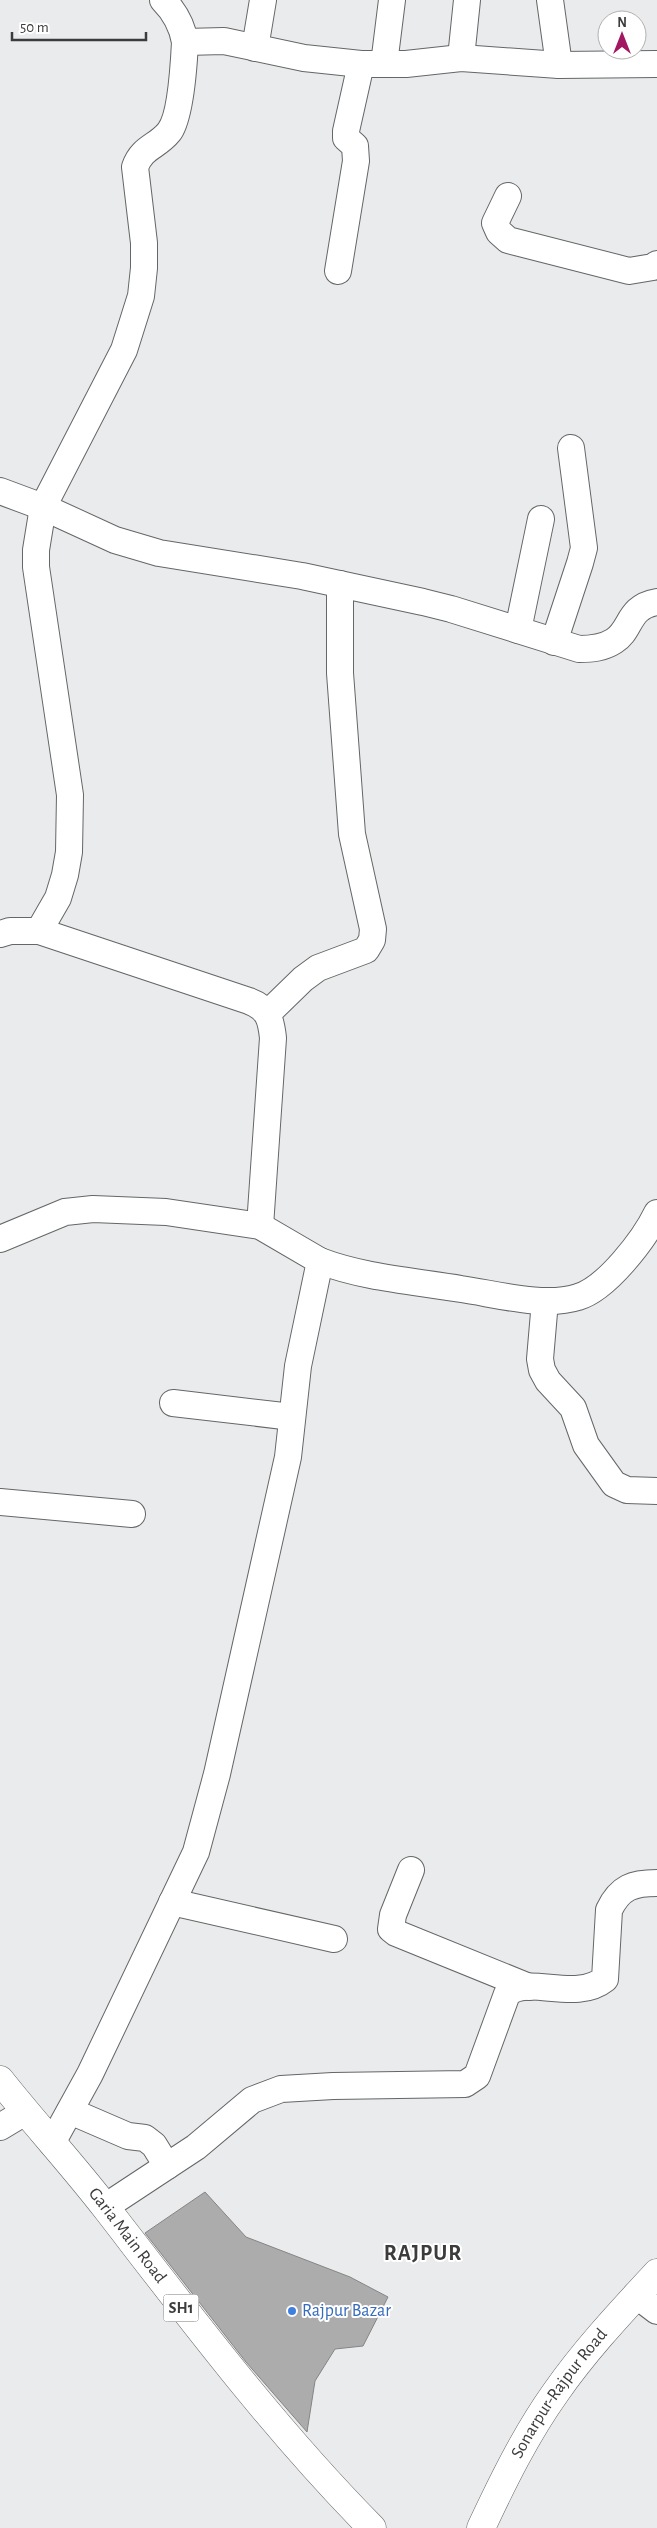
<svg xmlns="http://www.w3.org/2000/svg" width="657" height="2528" font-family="'Alegreya Sans',sans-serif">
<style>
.building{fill:#adacad;stroke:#868586}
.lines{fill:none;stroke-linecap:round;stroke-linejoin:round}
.minor-casing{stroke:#646667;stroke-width:28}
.major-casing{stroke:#646667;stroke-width:29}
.minor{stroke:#fff;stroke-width:26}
.major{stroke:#fff;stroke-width:28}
.shop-dot{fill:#3f7fe0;stroke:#fff;stroke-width:2}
.labels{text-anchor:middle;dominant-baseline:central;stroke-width:4;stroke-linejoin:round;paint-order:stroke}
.shield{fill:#fff;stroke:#767677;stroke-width:1}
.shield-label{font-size:16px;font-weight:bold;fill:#3c3c3d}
.street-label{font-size:18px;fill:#3c3c3d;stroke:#fff}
.shop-label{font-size:18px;fill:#366cbe;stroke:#fff;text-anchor:start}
.district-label{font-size:22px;font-weight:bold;letter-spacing:1px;fill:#3c3c3d;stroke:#fff}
</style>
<rect width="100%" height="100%" fill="#e9ebec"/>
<polygon class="building" points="205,2192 246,2237 350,2277 388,2297 363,2346 335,2349 315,2381 307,2432 246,2362 145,2233"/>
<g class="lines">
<defs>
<g id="minor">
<polyline points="550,0 559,65"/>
<polyline points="185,42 224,41 304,58 361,64 406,64 461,58 559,65 657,64"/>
<polyline points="255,48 263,0"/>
<polyline points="461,58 467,0"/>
<polyline points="384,64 392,0"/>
<polyline points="508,196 495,223 499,232 508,240 629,271 653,267 657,264"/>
<polyline points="338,271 356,161 355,146 346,138 346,131 361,64"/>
<path d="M0 491 43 507 115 540 159 553 302 576 423 602 451 609 579 649C592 649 603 648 614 641 632 630 627 607 657 602"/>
<polyline points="518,630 541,519"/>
<polyline points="554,642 580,563 584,548 571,448"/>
<path d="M39 931 58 898 65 875 69 852 70 795 36 567V550L43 507 124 350 141 296 144 268V243L135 167C142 147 157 147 169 132 181 117 184 62 185 42 182 25 175 12 163 0"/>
<path d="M0 934 10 931H39L249 1001C268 1008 271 1019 273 1038L260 1226"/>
<polyline points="268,1013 303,979 318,968 366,950 372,940 373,929 352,834 340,673 340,584"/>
<polyline points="0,1239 65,1212 93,1209 166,1212 260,1226 320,1261 298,1366 288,1457 217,1774 196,1852 90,2074 52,2143"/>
<path d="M320 1261C365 1278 414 1281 461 1289 496 1294 544 1308 578 1297 606 1289 644 1240 657 1213"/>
<polyline points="545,1301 540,1359 542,1370 548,1381 573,1408 586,1445 614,1484 627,1490 657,1491"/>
<polyline points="173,1403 292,1417"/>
<polyline points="0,1502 132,1514"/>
<polyline points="411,1870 393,1915 391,1929 396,1933 529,1987"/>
<polyline points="172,1902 334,1939"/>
<polyline points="70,2111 128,2136 145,2138 154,2145 167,2166"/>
<polyline points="0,2127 25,2112"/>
<path d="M105 2207 196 2147 252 2100 281 2089 333 2086 465 2084 477 2076 507 1994C527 1974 575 2003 605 1979L609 1910C620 1887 633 1883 657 1883"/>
<polyline points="636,2295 657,2311"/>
</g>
<g id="major">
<path id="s1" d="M0 2080C34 2123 72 2164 106 2208 191 2318 274 2429 372 2528"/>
<path id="s2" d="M481 2528C503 2481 526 2434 556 2392 586 2349 622 2311 657 2273"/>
</g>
</defs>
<use href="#minor" class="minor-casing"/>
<use href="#major" class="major-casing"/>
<use href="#minor" class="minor"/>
<use href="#major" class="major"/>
</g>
<circle class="shop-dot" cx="292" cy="2311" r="5"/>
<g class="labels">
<rect class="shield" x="163.5" y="2294.5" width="35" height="27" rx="4"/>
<g class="shield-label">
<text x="181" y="2308">SH1</text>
</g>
<g class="street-label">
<text stroke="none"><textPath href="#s1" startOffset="201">Garia Main Road</textPath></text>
<text stroke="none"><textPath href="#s2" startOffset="156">Sonarpur-Rajpur Road</textPath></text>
</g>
<g class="shop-label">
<text x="302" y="2311">Rajpur Bazar</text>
</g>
<g class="district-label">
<text x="423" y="2253">RAJPUR</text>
</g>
</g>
<g transform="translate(622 35)"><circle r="24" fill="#ffffff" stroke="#b1b1b1"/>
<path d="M0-4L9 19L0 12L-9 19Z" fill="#a11761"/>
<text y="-8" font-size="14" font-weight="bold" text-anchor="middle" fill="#3c3c3d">N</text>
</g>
<path d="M12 32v8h134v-8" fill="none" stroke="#3c3c3d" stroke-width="2.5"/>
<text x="20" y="32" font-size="15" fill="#3c3c3d" stroke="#ffffff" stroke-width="4" paint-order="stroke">50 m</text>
</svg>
